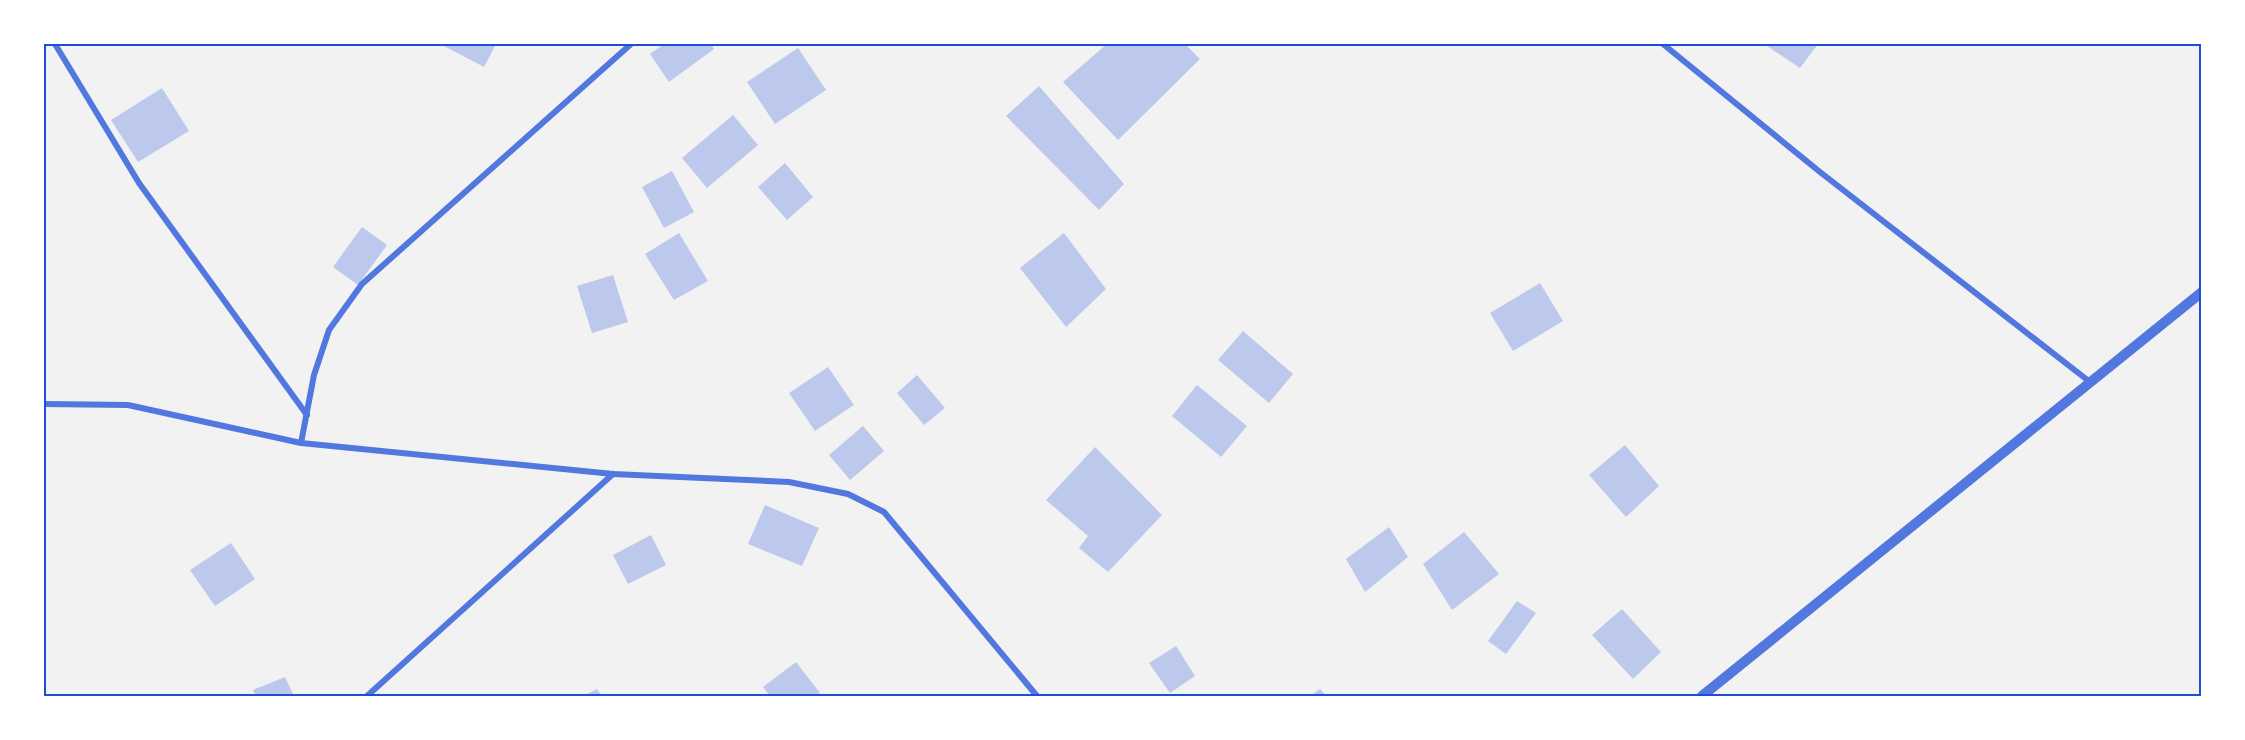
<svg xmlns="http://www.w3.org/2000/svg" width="2245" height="740" font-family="'Roboto Serif',serif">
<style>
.building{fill:#bdc9ec}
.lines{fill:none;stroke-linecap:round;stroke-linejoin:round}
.minor{stroke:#5277de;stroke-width:6}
.tertiary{stroke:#5277de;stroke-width:10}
.neatline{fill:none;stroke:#1d4ed8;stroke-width:2}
</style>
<rect width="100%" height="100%" fill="#f2f2f2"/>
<g class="building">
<polygon points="445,44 496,44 484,67 444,46"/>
<polygon points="664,44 711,44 714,49 669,82 650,54"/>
<polygon points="1107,44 1185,44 1200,59 1118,140 1063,82"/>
<polygon points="1764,44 1818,44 1800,68"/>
<polygon points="798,48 826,90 775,124 747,82"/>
<polygon points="1039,86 1124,184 1099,210 1006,116"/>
<polygon points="162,88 189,131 138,162 111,120"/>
<polygon points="733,115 758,145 707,188 682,158"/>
<polygon points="785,163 813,197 787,220 758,187"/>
<polygon points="672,171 694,212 664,228 642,187"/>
<polygon points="362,227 387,245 358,285 333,267"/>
<polygon points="679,233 708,281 674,300 645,254"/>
<polygon points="1064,233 1106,289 1066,327 1020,268"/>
<polygon points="613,275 628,322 592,333 577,286"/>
<polygon points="1540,283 1563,321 1513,351 1490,313"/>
<polygon points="1243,331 1293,374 1269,403 1218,360"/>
<polygon points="828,367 854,405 815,431 789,393"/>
<polygon points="917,375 945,408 924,425 897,393"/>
<polygon points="1197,385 1247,426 1221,457 1172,416"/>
<polygon points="863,426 884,451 850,480 829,455"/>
<polygon points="1625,445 1659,486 1626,517 1589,475"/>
<polygon points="1095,447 1162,515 1108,572 1079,548 1088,536 1046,500"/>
<polygon points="765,505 819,528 802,566 748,544"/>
<polygon points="1389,527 1408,557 1365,592 1346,559"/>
<polygon points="1464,532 1499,574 1452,610 1423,564"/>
<polygon points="651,535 666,565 628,584 613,555"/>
<polygon points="231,543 255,579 215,606 190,570"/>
<polygon points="1517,601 1536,613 1506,654 1488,641"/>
<polygon points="1622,609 1661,652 1633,679 1592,635"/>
<polygon points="1176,646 1195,676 1170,693 1149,663"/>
<polygon points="796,662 820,693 815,696 770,696 763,687"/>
<polygon points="285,677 294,696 256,696 253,690"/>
<polygon points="597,689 602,696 583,696"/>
<polygon points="1320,689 1326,696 1310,696"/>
</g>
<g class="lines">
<g class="minor">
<polyline points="55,44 139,183 307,415"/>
<polyline points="1663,44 1820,172 2090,382"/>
<polyline points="44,404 128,405 301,443 613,474 789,482 848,494 884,512 1037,696"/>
<polyline points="301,443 314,375 329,330 362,284 631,44"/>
<polyline points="367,696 613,474"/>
</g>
<polyline class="tertiary" points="1702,696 2202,292"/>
</g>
<rect width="2245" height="740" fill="none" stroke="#ffffff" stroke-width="90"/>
<rect x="45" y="45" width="2155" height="650" class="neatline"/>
</svg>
